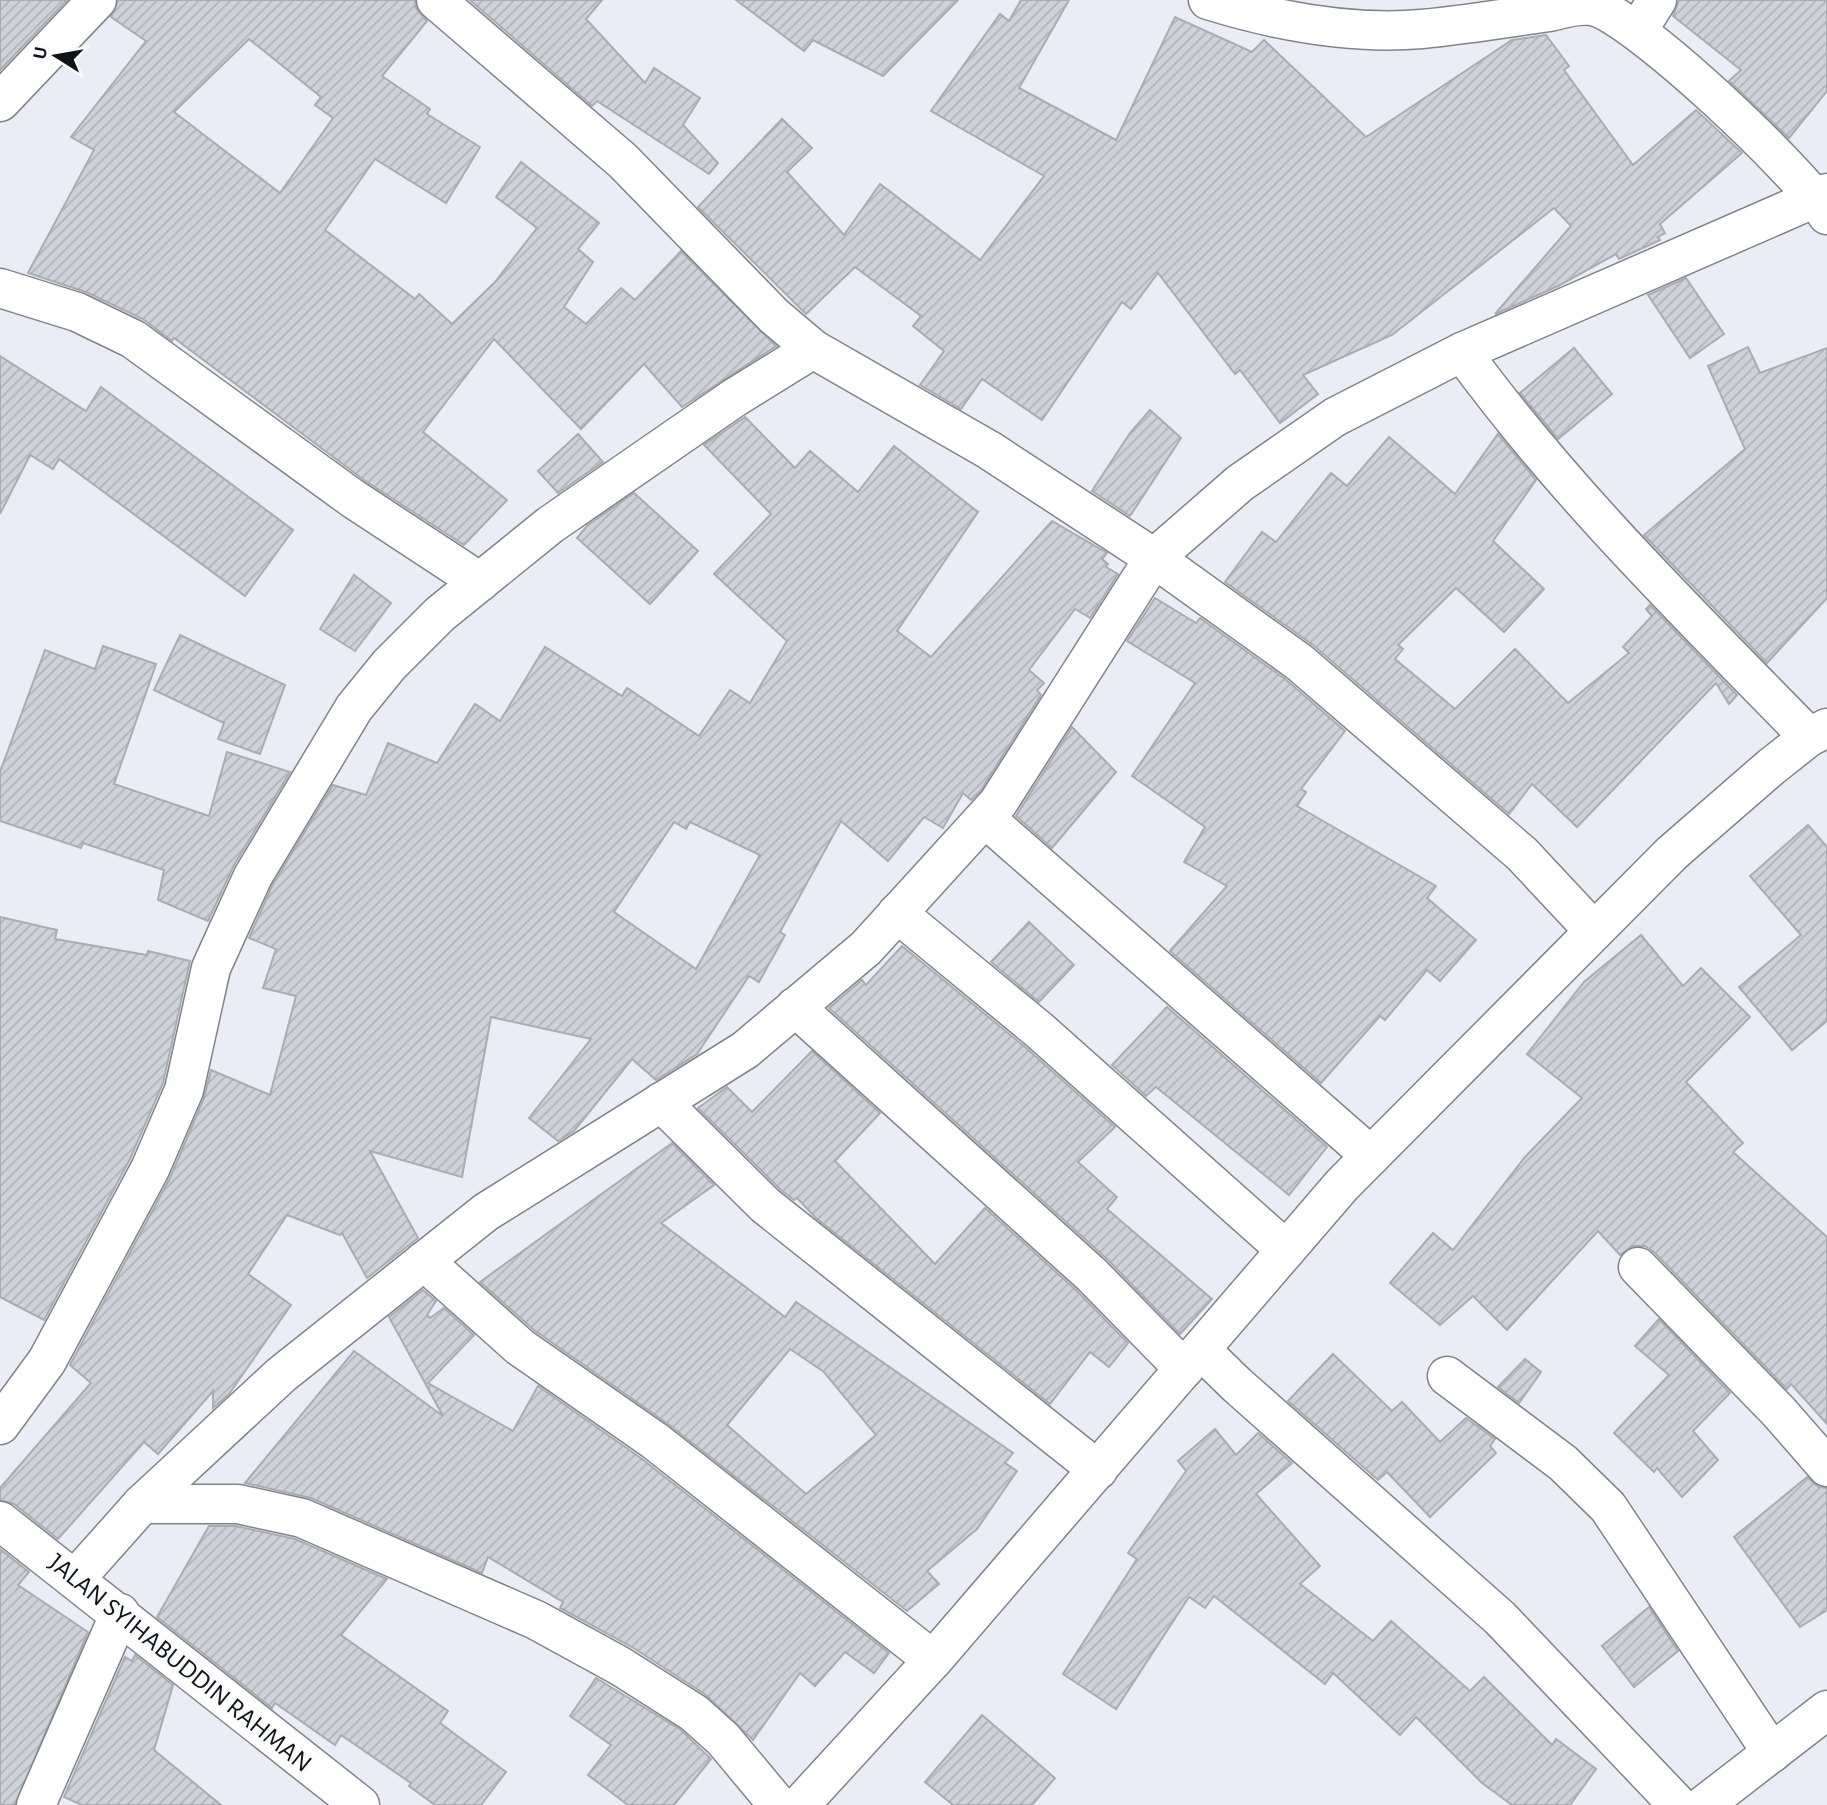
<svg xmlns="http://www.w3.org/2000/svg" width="1827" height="1805" font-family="'Alegreya Sans',sans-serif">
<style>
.building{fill:url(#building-hatch);stroke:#a9acb3;stroke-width:2;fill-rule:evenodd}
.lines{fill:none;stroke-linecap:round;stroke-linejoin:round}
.minor-casing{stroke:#80848a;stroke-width:41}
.tertiary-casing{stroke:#80848a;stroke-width:41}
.minor{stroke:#fff;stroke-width:38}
.tertiary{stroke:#fff;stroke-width:38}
.labels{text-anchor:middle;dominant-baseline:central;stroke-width:5;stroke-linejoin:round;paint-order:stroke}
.street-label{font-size:26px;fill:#111315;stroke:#f9fbfe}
</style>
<defs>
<pattern id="building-hatch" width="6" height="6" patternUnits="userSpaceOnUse" patternTransform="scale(1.75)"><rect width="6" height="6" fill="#ced2d9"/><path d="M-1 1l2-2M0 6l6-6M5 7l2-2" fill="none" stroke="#b0b3b9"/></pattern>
</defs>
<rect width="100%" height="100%" fill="#eaedf5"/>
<g class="building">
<polygon points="0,0 67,0 0,70"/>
<path d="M118 0H415L416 8 427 21 382 76 430 109 427 114 480 147 446 203 375 159 325 230 415 299 419 294 452 324 495 282 537 228 496 197 521 162 599 223 578 249 593 262 564 307 586 324 621 288 635 300 681 251 776 346 682 407 644 364 581 429 494 339 423 432 507 500 464 545 364 480 174 338 172 341 143 319 86 292 28 273 94 150 71 137 146 41 111 17ZM249 39 321 97 315 105 333 118 280 193 174 112Z"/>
<polygon points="470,0 602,0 586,19 645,83 654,68 700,98 683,125 718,163 709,174 597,101 592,106"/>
<polygon points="736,0 958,0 883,76 813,40 804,51"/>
<polygon points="1021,0 1069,0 1019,88 1116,140 1175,17 1252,52 1264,40 1366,137 1512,40 1546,35 1569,66 1564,70 1633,165 1696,110 1742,153 1660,224 1665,233 1658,237 1660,240 1619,259 1616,254 1558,286 1495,314 1571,226 1554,208 1392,335 1303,375 1318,394 1280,423 1240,370 1235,374 1158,273 1131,309 1122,302 1042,420 982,379 961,409 920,385 944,351 913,326 921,316 855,267 806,314 698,207 782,119 812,148 787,172 844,235 880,184 980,260 1044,176 931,111 1000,14 1009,21"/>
<polygon points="1679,0 1827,0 1827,91 1789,138 1729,81 1741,70 1673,16"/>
<polygon points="1686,278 1724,334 1690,358 1648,295"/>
<polygon points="1748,347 1760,373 1827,348 1827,598 1767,663 1644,535 1745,449 1708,366"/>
<polygon points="1574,348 1612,394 1558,439 1520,393"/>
<polygon points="0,356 86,411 101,387 293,530 245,596 59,459 53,469 30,455 0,514"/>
<polygon points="1150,410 1181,438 1130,516 1092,491 1130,433"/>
<path d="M745 417 795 468 810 451 858 492 894 446 978 512 897 631 931 657 1052 521 1107 553 1102 559 1108 564 1106 567 1118 574 1090 618 1075 609 1029 670 1044 683 1037 690 1041 695 981 790 971 800 963 793 943 828 924 817 888 861 841 821 780 932 785 935 759 982 749 976 697 1054 656 1080 632 1059 574 1131 558 1141 529 1118 591 1039 491 1017 462 1177 370 1151 418 1238 367 1278 342 1233 340 1235 287 1215 248 1274 291 1305 229 1394 213 1408V1391L158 1454 144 1442 58 1539 14 1504 0 1500V1488L91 1383 70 1365 170 1178 204 1098 211 1070 270 1095 296 996 263 988 276 949 249 938 272 886 333 785 366 795 388 743 437 763 475 704 500 721 545 647 622 696 627 688 699 736 730 690 750 703 787 641 714 574 771 514 704 445ZM674 822 686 829 690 822 760 855 696 969 614 912Z"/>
<polygon points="578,434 603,462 558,493 538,471"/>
<polygon points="1498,434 1536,480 1493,541 1544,589 1504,632 1456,588 1398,645 1403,649 1395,659 1455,709 1515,649 1568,703 1629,653 1623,647 1652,616 1646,609 1650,605 1737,695 1729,704 1716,683 1577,827 1532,784 1509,814 1313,645 1225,582 1262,532 1276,542 1331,473 1347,486 1389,437 1455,494"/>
<polygon points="634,493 698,551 650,604 577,538 588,525"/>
<polygon points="354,575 391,603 355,651 320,629"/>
<polygon points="1155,598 1196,623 1200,618 1285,679 1345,731 1301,789 1306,792 1297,806 1436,886 1427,898 1476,940 1440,981 1427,970 1385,1020 1380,1016 1321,1083 1170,951 1227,886 1184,862 1205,827 1132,776 1195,683 1127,641"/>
<polygon points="180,635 285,685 260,754 218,739 224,723 154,690"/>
<polygon points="103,646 156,664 114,784 209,816 227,752 290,772 234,865 208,921 158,900 164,870 83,843 81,848 0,821 0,772 45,650 95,669"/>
<polygon points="1072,727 1116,772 1052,848 1016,816"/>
<polygon points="1808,825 1827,847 1827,1021 1792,1050 1739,987 1801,935 1750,876"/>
<polygon points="0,917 57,930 55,939 147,955 148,951 190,961 163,1083 130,1159 44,1320 0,1297"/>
<polygon points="1029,922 1074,965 1039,1002 991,962"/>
<polygon points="1641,935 1683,986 1701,968 1750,1017 1686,1082 1743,1143 1733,1152 1827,1237 1827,1424 1791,1384 1787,1389 1654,1252 1645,1246 1633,1246 1620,1255 1598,1231 1507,1330 1473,1296 1440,1325 1390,1283 1433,1233 1453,1250 1525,1157 1582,1098 1527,1054 1584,982"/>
<polygon points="902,946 1025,1047 1115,1127 1078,1162 1117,1197 1107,1209 1212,1299 1180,1334 1107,1259 829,1008 862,980 866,985"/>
<polygon points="1167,1007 1327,1147 1289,1195 1156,1087 1146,1096 1112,1065"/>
<polygon points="812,1051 880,1113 835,1161 935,1264 985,1208 1077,1291 1128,1343 1109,1367 1090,1352 1050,1404 816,1218 797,1198 794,1200 780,1189 698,1108 727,1087 752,1112"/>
<path d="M672 1143 714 1185 661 1223 785 1317 796 1302 1013 1453 1005 1463 1017 1471 977 1529 927 1571 939 1584 907 1611 668 1424 534 1330 480 1282ZM790 1349 824 1372 876 1435 806 1494 727 1425Z"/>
<polygon points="423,1290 436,1301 427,1315 430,1318 444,1308 474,1335 428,1383 513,1431 538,1386 642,1459 889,1653 874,1673 845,1652 815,1686 800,1673 753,1740 706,1695 632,1647 560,1608 563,1602 488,1557 482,1573 311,1498 245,1483 354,1351 443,1416 389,1317"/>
<polygon points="1659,1319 1730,1393 1693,1431 1718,1460 1682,1497 1657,1468 1654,1472 1614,1433 1669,1375 1635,1346"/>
<polygon points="1333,1354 1392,1411 1402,1402 1440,1442 1466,1418 1495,1439 1490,1446 1496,1453 1430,1517 1387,1472 1378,1480 1288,1401"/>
<polygon points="1525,1359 1541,1372 1519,1403 1498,1387"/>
<polygon points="1215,1429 1236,1455 1258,1433 1292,1463 1256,1494 1320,1566 1300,1584 1373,1641 1391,1621 1470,1691 1484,1677 1552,1745 1556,1739 1596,1769 1570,1805 1512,1805 1482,1783 1416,1717 1400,1735 1333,1673 1325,1684 1214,1596 1205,1608 1189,1597 1116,1709 1063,1674 1137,1559 1128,1553 1186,1471 1178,1461"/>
<polygon points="1807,1477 1819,1487 1827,1488 1827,1610 1800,1627 1734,1537"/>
<polygon points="209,1526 236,1526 295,1539 387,1579 341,1635 448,1711 440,1723 506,1772 481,1805 435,1805 409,1786 411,1783 341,1735 335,1745 275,1703 272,1708 157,1617"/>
<polygon points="0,1549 29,1572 18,1585 88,1632 15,1805 0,1805"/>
<polygon points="1649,1607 1678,1651 1634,1687 1602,1646"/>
<polygon points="135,1655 173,1685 154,1750 221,1805 82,1805 64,1797 125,1657 132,1661"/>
<polygon points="596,1678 681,1730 711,1759 674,1805 628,1805 588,1775 611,1745 570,1716"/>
<polygon points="982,1715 1055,1778 1032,1805 953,1805 925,1782"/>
</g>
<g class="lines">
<defs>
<g id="minor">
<polyline points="436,0 623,161 774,316 813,349 989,450 1154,558 1299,662 1522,854 1594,931"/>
<path d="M1208 0C1276 21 1351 35 1422 29 1464 25 1507 18 1549 12 1563 9 1576 4 1591 6 1633 12 1803 175 1827 215"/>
<polyline points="1638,30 1657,0"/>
<polyline points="0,102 97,0"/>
<polyline points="0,288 77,312 133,339 352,498 480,582"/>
<path d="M1462 352C1564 492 1688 613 1809 737"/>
<polyline points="985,818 1371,1156"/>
<polyline points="897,913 1039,1030 1286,1250"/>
<polyline points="795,1007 1092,1275 1184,1369"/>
<polyline points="661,1102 765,1205 1098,1470"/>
<polyline points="424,1261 520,1347 655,1441 933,1660"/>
<polyline points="1638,1267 1779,1412 1827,1467"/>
<polyline points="1201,1350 1237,1385 1500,1618 1678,1805"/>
<polyline points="1447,1376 1563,1463 1608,1507 1772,1753"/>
<polyline points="0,1425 47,1361 150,1169 184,1090 211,968 226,935 253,876 354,708 389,665 440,614 550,525 734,398 813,349"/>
<polyline points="142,1504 238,1504 302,1518 536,1620 620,1666 694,1713 723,1739 778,1805"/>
<polyline points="76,1578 142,1504 281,1375 486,1212 745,1050 866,948 998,803 1154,558 1240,483 1335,417 1462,352 1827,193"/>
<polyline points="36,1805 120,1613"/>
<polyline points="1704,1805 1827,1710"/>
</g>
<g id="tertiary">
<polyline points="0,1521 360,1805"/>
<polyline points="800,1805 933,1660 1342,1185 1672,853 1771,767 1809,737 1827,728"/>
</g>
</defs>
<use href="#minor" class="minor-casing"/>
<use href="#tertiary" class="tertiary-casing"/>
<use href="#minor" class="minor"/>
<use href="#tertiary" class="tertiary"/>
</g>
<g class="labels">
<g class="street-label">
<text transform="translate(180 1663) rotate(39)">JALAN SYIHABUDDIN RAHMAN</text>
</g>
</g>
<g transform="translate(56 56) rotate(281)" stroke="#f9fbfe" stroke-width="5" paint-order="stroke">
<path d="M0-5L12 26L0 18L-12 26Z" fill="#111315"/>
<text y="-10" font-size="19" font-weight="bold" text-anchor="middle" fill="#111315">U</text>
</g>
</svg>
